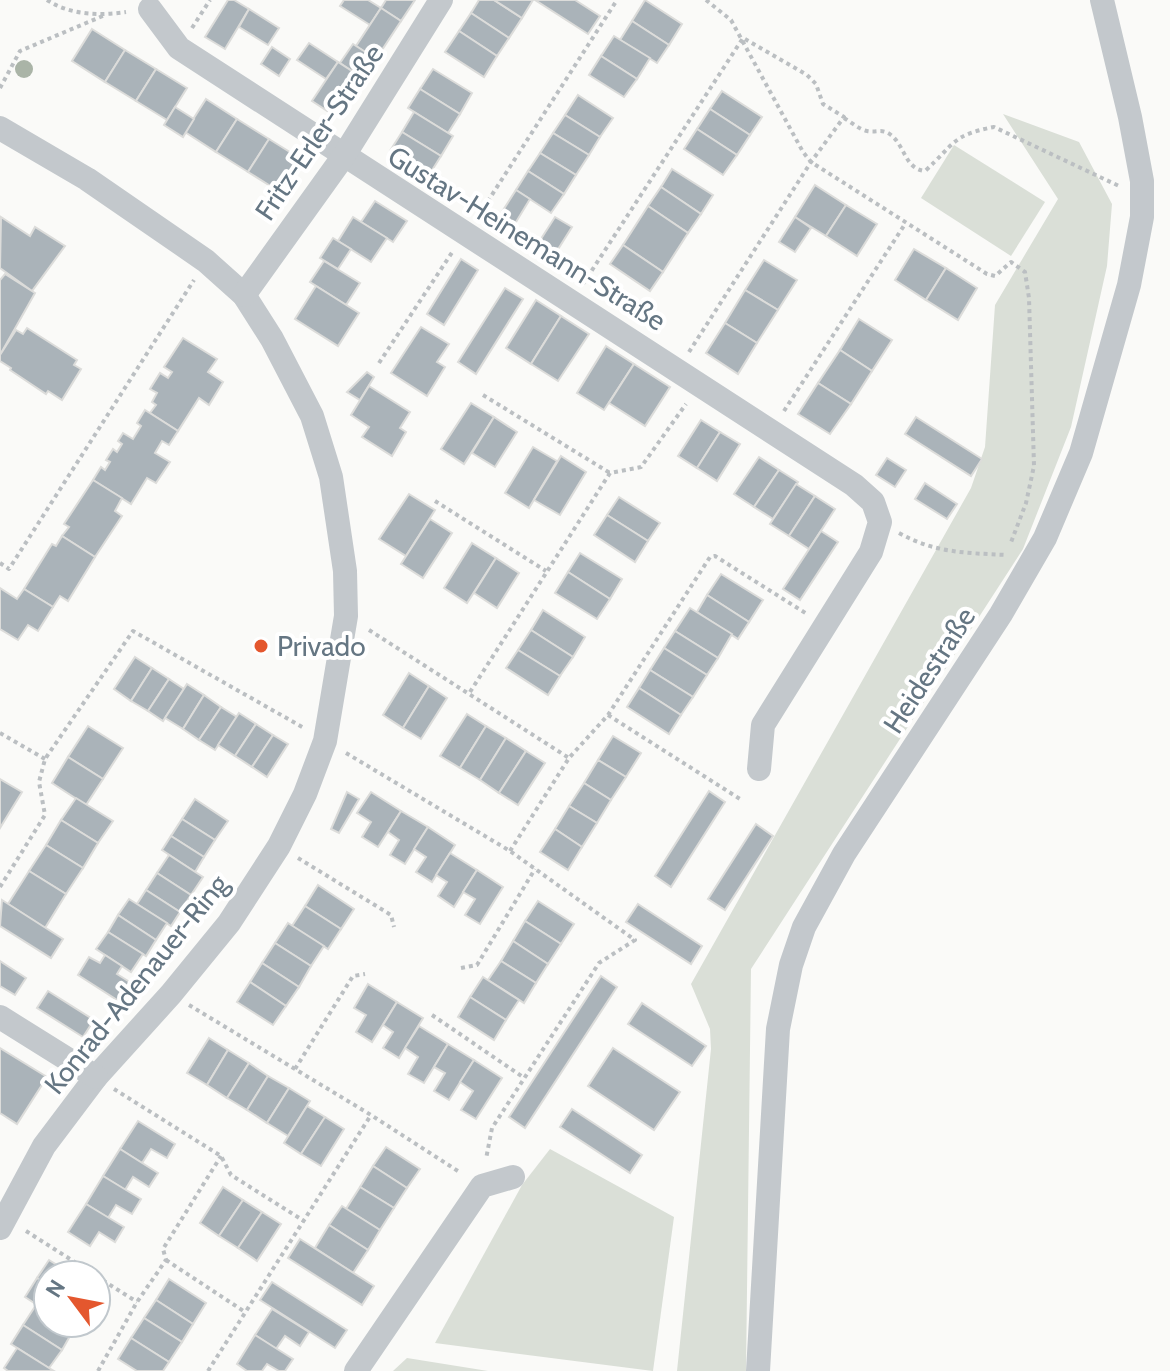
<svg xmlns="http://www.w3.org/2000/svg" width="1170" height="1371" font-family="Cabin,sans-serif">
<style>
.green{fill:#dadfd7}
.building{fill:#aab3b9;stroke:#dcdcda;stroke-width:2}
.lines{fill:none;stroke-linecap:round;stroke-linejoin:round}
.path{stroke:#bbbfc2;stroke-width:4;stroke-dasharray:4 4;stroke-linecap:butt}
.minor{stroke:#c3c8cc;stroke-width:24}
.tree{fill:#aab4a7}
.poi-dot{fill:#e4572e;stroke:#fff;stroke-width:3}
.labels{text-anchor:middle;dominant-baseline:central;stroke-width:8;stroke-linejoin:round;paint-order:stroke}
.street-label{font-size:28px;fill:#657683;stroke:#fff}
.poi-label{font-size:28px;fill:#657683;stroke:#fff;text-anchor:start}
</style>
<rect width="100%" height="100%" fill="#fafaf8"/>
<g class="green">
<polygon points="1003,114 1079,142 1112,204 1107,266 1071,427 1023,549 751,969 746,1371 677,1371 711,1049 710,1029 691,984 971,488 985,447 995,305 1058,199"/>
<polygon points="954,145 1045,202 1011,256 921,198"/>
<polygon points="550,1149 674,1217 653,1371 435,1343 522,1185"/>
<polygon points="407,1358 488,1371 393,1371"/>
</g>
<g class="building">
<polygon points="228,0 234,0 249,9 225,49 205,37"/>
<polygon points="344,0 368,0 381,8 370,25 340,6"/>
<polygon points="386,0 415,0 401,21 381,8"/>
<polygon points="479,0 494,0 522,18 509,38 471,13"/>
<polygon points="494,0 533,0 522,18"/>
<polygon points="535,0 575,0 600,16 588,34"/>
<polygon points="645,0 682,24 669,45 632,21"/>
<polygon points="381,8 401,21 376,59 356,46"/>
<polygon points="249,9 279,28 268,45 239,27"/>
<polygon points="471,13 509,38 497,56 459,31"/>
<polygon points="632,21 669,45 657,63 620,40"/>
<polygon points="92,29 125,50 105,82 72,61"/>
<polygon points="459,31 497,56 484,77 445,52"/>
<polygon points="614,36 650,58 637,79 601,56"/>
<polygon points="309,43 338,62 326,79 297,60"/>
<polygon points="353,44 370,55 358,75 340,63"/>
<polygon points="272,47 290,59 279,76 261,64"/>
<polygon points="125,50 156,69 136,101 105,82"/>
<polygon points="601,56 637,79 624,97 589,75"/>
<polygon points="338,62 358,75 332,114 312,101"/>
<polygon points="156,69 187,88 167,120 136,101"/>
<polygon points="433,69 472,93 460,114 420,89"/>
<polygon points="420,89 460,114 448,133 408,108"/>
<polygon points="722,91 762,117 750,135 710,109"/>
<polygon points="578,95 613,118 600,137 565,115"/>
<polygon points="206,99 237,119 216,152 185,132"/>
<polygon points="175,107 194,119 183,137 164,125"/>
<polygon points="710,109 750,135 737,155 697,129"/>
<polygon points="414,112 453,136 441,156 402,132"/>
<polygon points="565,115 600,137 589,155 553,133"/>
<polygon points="237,119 269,139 248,172 216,152"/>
<polygon points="697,129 737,155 723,175 684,149"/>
<polygon points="402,132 441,156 429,175 390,151"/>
<polygon points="553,133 589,155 576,175 540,153"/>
<polygon points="269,139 301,159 280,192 248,172"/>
<polygon points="540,153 576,175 564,194 528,171"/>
<polygon points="672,169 713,195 701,214 661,187"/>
<polygon points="528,171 564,194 551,213 516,190"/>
<polygon points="815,185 846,205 826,236 795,217"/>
<polygon points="661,187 701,214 688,233 648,206"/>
<polygon points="516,190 530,199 513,227 498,218"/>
<polygon points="375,201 407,221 393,242 361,222"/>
<polygon points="846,205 877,224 857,256 826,236"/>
<polygon points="648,206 688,233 663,272 623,245"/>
<polygon points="1,217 30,236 35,227 65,246 32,291 0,268"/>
<polygon points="353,217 387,238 371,262 338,241"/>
<polygon points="555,217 572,227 555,254 539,242"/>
<polygon points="795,217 811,228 795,252 779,242"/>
<polygon points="333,238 351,249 338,269 320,258"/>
<polygon points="623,245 663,272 650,291 610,264"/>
<polygon points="914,249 946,268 926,300 895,280"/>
<polygon points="461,259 478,270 444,325 427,314"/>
<polygon points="764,260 797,280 778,310 745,290"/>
<polygon points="324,261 360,283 346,305 310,282"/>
<polygon points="946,268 977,288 958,320 926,300"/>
<polygon points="5,274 35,293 0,355 0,280"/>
<polygon points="316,286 359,313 338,346 295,319"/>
<polygon points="505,288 523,299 476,374 458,362"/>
<polygon points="745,290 778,310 757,343 725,323"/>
<polygon points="536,300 561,316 531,364 506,348"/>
<polygon points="561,316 589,334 558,381 531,364"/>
<polygon points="859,319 892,340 872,371 840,350"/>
<polygon points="725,323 757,343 738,374 706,353"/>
<polygon points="421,327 449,344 437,362 445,367 427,396 391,373"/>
<polygon points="27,328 77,360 74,365 81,369 62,400 48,391 46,394 10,370 11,368 0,361 0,355 16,330 23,334"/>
<polygon points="183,338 217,359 208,372 223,382 209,405 199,398 178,431 150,413 156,405 152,402 157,393 150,389 160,373 168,378 172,372 164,367"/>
<polygon points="606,346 634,364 604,410 577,393"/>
<polygon points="840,350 872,371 851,404 818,383"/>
<polygon points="634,364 670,387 645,426 609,403"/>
<polygon points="367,372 374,377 360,400 347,392"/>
<polygon points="818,383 851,404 830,434 798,414"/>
<polygon points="369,386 410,412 400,428 406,432 392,456 362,437 369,427 351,415"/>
<polygon points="471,403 494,417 464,464 441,449"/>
<polygon points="145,410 178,431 169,445 162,441 155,453 170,462 156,483 147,478 131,504 93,480 101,467 105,470 110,462 106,460 113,449 117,452 122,444 118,441 123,433 133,439 141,426 137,423"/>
<polygon points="494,417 517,432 495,467 472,453"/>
<polygon points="916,417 982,459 971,476 905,434"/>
<polygon points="701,420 720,432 697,468 678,456"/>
<polygon points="720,432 740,444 717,481 697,468"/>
<polygon points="533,447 557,461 529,508 505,493"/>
<polygon points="561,456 586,472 560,515 534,500"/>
<polygon points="759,457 779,470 754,507 734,494"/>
<polygon points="887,458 906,470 895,487 876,475"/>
<polygon points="779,470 798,482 773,519 754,507"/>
<polygon points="93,480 122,498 115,511 122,516 95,557 62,536 69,527 64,524"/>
<polygon points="925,483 957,504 947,519 915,499"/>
<polygon points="796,484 815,496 789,536 770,524"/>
<polygon points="409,494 435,510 406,556 379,539"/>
<polygon points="815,496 835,509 809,549 789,536"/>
<polygon points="619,497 660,523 648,541 607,515"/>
<polygon points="607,515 648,541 635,562 594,535"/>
<polygon points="430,519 452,533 423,578 401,564"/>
<polygon points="821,531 838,542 800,600 783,589"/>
<polygon points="62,536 95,557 68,601 60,596 53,607 24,589 52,544 56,546"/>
<polygon points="472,543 496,558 467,603 444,588"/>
<polygon points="580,553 622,579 610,599 568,572"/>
<polygon points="496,558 519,573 497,608 474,593"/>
<polygon points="568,572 610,599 597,619 555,593"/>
<polygon points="721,574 763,600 749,622 707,595"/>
<polygon points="0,588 17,599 24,589 53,607 38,631 28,625 18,640 0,629"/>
<polygon points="707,595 749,622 738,639 697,612"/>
<polygon points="690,608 732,634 718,658 675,631"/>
<polygon points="543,610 585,637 573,657 531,630"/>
<polygon points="531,630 573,657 560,676 518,650"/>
<polygon points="675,631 718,658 707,675 664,648"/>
<polygon points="664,648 707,675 693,697 650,670"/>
<polygon points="518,650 560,676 548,695 506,668"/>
<polygon points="135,657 152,668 131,701 114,689"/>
<polygon points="152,668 169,679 148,711 131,701"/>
<polygon points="650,670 693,697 681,715 639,688"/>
<polygon points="409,673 429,686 403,728 383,715"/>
<polygon points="169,679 184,689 163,721 148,711"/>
<polygon points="187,684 204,695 183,729 165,718"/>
<polygon points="429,686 447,698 421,739 403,728"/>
<polygon points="639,688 681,715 669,734 627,707"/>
<polygon points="204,695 221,707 199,740 183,729"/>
<polygon points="221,707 237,717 215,750 199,740"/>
<polygon points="239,713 256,724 235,756 218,745"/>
<polygon points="467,714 486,726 460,768 440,756"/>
<polygon points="256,724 273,735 252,767 235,756"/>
<polygon points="88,726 123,748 103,779 68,757"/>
<polygon points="486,726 506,738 480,780 460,768"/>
<polygon points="273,735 288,744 267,777 252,767"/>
<polygon points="613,736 641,753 626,777 598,760"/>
<polygon points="506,738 526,751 499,793 480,780"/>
<polygon points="526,751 545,763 518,805 499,793"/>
<polygon points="68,757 103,779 86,805 52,783"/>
<polygon points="598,760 626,777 611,800 584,783"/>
<polygon points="0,779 22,792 0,828"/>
<polygon points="584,783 611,800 597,823 569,806"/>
<polygon points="709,791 725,802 671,887 655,876"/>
<polygon points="347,792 359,799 339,833 331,829"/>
<polygon points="371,792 401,811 378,847 362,837 371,822 357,813"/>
<polygon points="76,798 113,821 98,843 61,820"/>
<polygon points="195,799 228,821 215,840 182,819"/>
<polygon points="569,806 597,823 582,847 555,829"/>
<polygon points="401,811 428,827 405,864 390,855 399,840 388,832"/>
<polygon points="182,819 215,840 204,857 171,836"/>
<polygon points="61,820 98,843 83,868 46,845"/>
<polygon points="756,824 773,836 725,910 708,899"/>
<polygon points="428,827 455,845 432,882 416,872 426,857 414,849"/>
<polygon points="555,829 582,847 568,870 540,852"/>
<polygon points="171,836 204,857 195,872 162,850"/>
<polygon points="46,845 83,868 66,894 29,871"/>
<polygon points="450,853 477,870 454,907 438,896 447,882 436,875"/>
<polygon points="169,855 203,877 191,895 157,873"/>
<polygon points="477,870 503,887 480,924 465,915 475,899 463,892"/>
<polygon points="29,871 66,894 45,928 8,904"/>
<polygon points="157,873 191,895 180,912 146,890"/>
<polygon points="318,885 354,909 341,929 305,906"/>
<polygon points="146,890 180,912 171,926 137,904"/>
<polygon points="129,899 167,923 156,940 118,915"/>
<polygon points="2,900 63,939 51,958 0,926"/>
<polygon points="538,901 574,924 561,944 525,921"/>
<polygon points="638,904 702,946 691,964 626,922"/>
<polygon points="305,906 341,929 328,949 292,926"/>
<polygon points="118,915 156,940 146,956 108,932"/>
<polygon points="525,921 561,944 548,964 513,941"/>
<polygon points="288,923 324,946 311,966 275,943"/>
<polygon points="108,932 143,954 131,972 96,949"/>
<polygon points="513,941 548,964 536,983 501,961"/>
<polygon points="275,943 311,966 299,987 262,963"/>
<polygon points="105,955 122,966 117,974 136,986 125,1005 78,975 89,957 100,963"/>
<polygon points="0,961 26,978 15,995 0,986"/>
<polygon points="501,961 536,983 524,1003 488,980"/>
<polygon points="262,963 299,987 286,1006 250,982"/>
<polygon points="601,976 617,987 525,1128 509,1117"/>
<polygon points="483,977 519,1000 506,1020 470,997"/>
<polygon points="250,982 286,1006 273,1025 237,1002"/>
<polygon points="368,984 397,1002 372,1042 356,1032 366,1015 354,1008"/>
<polygon points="48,991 94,1020 83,1037 37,1008"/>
<polygon points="470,997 506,1020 494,1040 458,1017"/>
<polygon points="397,1002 423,1018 399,1058 383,1048 393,1032 383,1025"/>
<polygon points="642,1003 706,1046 692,1066 628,1024"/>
<polygon points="419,1026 448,1044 424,1083 408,1074 418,1057 405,1048"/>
<polygon points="209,1038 228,1050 207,1085 187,1073"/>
<polygon points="448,1044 474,1060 449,1100 434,1091 445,1073 434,1067"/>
<polygon points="0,1048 47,1077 17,1124 0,1113"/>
<polygon points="613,1048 680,1092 654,1130 588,1086"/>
<polygon points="228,1050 249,1063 227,1098 207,1085"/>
<polygon points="474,1060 502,1078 476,1119 461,1110 473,1091 460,1082"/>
<polygon points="249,1063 268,1076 247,1110 227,1098"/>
<polygon points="268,1076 289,1088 267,1123 247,1110"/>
<polygon points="289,1088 310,1101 288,1136 267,1123"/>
<polygon points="307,1106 325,1117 301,1154 284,1143"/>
<polygon points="572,1109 642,1155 630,1173 560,1127"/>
<polygon points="325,1117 344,1129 321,1166 301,1154"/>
<polygon points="138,1121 175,1144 167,1158 151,1149 142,1163 120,1149"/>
<polygon points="386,1147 420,1169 407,1188 373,1166"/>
<polygon points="120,1149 158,1173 149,1187 133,1177 125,1190 103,1176"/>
<polygon points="373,1166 407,1188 394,1208 360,1187"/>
<polygon points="103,1176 141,1199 132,1214 116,1205 108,1218 86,1204"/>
<polygon points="223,1187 243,1200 219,1236 200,1223"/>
<polygon points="360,1187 394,1208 380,1230 346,1209"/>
<polygon points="243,1200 262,1212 238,1248 219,1236"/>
<polygon points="86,1204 124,1227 115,1242 99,1232 90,1246 68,1232"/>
<polygon points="342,1206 380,1230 368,1250 329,1225"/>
<polygon points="262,1212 281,1224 257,1261 238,1248"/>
<polygon points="329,1225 368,1250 353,1273 315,1248"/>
<polygon points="300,1239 374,1286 362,1305 288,1258"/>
<polygon points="49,1260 73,1275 48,1275 48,1286 37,1278"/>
<polygon points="37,1278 48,1286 48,1312 25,1297"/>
<polygon points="169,1279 206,1303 193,1324 156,1300"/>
<polygon points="272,1282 347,1330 335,1348 260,1300"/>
<polygon points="156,1300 193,1324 182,1342 144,1318"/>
<polygon points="36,1305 48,1312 48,1323 64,1323 74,1329 62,1350 23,1325"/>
<polygon points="272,1309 309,1332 300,1346 285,1336 276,1349 255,1335"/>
<polygon points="144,1318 182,1342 169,1362 131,1338"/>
<polygon points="23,1325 62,1350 49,1368 11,1344"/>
<polygon points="255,1335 293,1359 285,1371 279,1371 267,1364 262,1371 247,1371 237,1364"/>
<polygon points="131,1338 169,1362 163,1371 137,1371 118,1359"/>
<polygon points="17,1348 49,1368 54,1371 8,1371 4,1368"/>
</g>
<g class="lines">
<g class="path">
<path d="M47 0C70 15 99 16 126 12"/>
<polyline points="706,0 731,20 803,152 811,162 987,274 995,276 1011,262 1025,272 1029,298 1034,466 1026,503 1010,545"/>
<polyline points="192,28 210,0"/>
<polyline points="0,88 20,51 105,15"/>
<path d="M844 118C851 122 860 130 867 131 877 133 882 128 891 135 905 146 905 169 925 171 954 145 951 135 994 127L1119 186"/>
<polyline points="479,215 617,0"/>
<polyline points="583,284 743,38"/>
<polyline points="689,352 811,162 844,117 823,104 816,84 807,75 745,39"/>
<polyline points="379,363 453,251"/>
<polyline points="483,395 610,473"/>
<polyline points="784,411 905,224"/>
<polyline points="435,501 546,571"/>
<path d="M899 533C935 553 966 553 1007 555"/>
<polyline points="0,563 9,569 194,280"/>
<polyline points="369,630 569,758"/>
<polyline points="470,692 610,473 641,467 686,404"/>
<polyline points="608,715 740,799"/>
<polyline points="0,733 45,759"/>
<polyline points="346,753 510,851 635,940 599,963 492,1128 486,1159"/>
<polyline points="510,851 569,758 608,715 710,557 715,556 807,614"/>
<polyline points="298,858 391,915 394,927"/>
<polyline points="0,887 45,815 39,782 45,759 133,631 304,728"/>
<polyline points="461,968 477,965 535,869"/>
<polyline points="189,1005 371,1115 461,1173"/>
<polyline points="432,1015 523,1077"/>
<polyline points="295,1069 353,976 365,974"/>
<polyline points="114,1089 221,1156 231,1175 304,1221"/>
<polyline points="26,1231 95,1275"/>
<polyline points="166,1260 245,1312"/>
<polyline points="96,1276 137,1302"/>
<polyline points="98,1371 137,1302 166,1260 163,1249 221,1156"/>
<polyline points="208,1371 371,1115"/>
</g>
<g class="minor">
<polyline points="150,9 179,48 854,485 873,502 880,522 871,552 763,725 759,769"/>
<polyline points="0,128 87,179 206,261 244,295 272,339 312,416 331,477 345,571 346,616 325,741 305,794 279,846 229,923 171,994 96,1077 44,1146 0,1228"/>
<polyline points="244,295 343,157 441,0"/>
<polyline points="0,1017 96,1077"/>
<polyline points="356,1371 482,1186 513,1177"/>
<polyline points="758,1371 778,1029 791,965 804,927 844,854 1001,614 1045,538 1081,453 1129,285 1142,217 1142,181 1130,117 1102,0"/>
</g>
</g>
<circle class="tree" cx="24" cy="69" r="9"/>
<circle class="poi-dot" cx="261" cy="646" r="8"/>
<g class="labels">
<g class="street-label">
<text transform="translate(319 132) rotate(-56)">Fritz-Erler-Straße</text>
<text transform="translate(527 238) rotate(32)">Gustav-Heinemann-Straße</text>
<text transform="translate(929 670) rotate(-57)">Heidestraße</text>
<text transform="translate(136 984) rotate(-51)">Konrad-Adenauer-Ring</text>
</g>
<g class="poi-label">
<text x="277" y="646">Privado</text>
</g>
</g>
<g transform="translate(72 1299) rotate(302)"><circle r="38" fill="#ffffff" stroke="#c1c8cd" stroke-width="2"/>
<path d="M0-6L14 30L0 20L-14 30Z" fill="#e4572e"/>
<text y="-12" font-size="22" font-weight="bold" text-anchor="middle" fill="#657683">N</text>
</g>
</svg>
